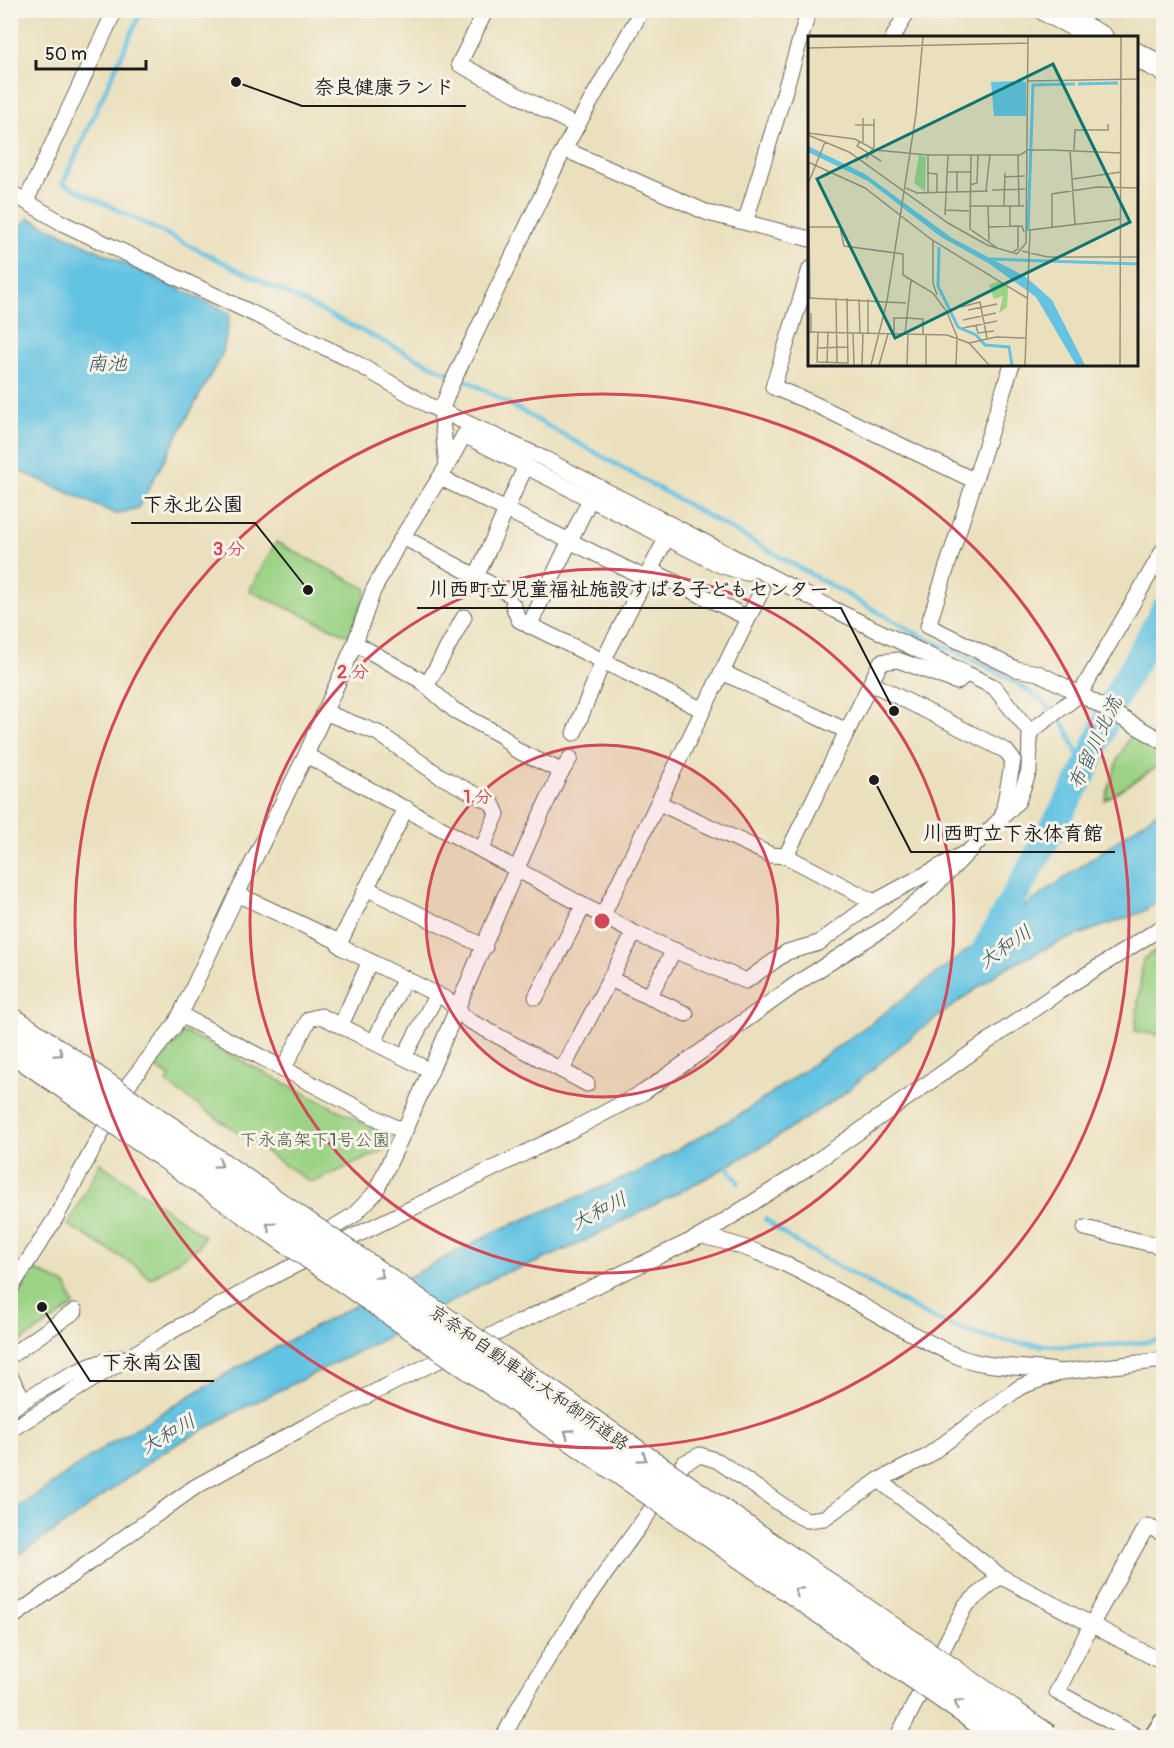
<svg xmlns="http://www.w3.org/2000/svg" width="1174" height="1748" font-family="Pangolin,'Klee One',sans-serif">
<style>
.green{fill:#9bd385;stroke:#5c7850;stroke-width:1.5}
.water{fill:#64c3e2;stroke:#40707f;stroke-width:1.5}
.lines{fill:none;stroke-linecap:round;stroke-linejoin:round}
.stream{stroke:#64c3e2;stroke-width:4.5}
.river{stroke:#64c3e2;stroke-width:27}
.minor-casing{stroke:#646154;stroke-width:17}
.primary-casing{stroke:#646154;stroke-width:25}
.trunk-casing{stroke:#646154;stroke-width:26}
.minor{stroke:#fff;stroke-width:15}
.primary{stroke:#fff;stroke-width:22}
.trunk{stroke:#fff;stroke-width:24}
.motorway-bridge-casing{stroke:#646154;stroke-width:29;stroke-linecap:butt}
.motorway-bridge{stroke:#fff;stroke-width:27}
.oneway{stroke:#999}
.ring{fill:none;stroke:#d1495b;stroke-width:3}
.labels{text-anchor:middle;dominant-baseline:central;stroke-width:6;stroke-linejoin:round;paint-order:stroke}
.park-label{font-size:18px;fill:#485c41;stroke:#f7f3e8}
.street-label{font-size:18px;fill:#1c1c1c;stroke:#f7f3e8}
.water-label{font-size:20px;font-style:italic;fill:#355661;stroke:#f7f3e8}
.inset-river{fill:none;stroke:#64c3e2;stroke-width:3}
.inset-road{fill:none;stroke:#98927d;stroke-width:1.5}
.view{fill:#0f766e;fill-opacity:0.15;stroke:#0f766e;stroke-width:3}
.inset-edge{fill:none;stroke:#1c1c1c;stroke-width:3}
.centre{fill:#d1495b;stroke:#f7f3e8;stroke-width:3}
.ring-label{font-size:18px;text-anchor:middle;font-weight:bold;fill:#d1495b;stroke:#f7f3e8;stroke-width:6;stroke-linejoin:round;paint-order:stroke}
.leader{fill:none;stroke:#1c1c1c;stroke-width:2}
.callout-dot{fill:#1c1c1c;stroke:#f7f3e8;stroke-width:2}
.callout-label{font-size:20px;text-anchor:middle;font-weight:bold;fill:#1c1c1c;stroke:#f7f3e8;stroke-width:6;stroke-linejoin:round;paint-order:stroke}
</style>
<rect width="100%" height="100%" fill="#f7f3e8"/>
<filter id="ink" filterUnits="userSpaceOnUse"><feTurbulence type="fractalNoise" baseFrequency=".0167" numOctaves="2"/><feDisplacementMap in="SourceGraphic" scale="12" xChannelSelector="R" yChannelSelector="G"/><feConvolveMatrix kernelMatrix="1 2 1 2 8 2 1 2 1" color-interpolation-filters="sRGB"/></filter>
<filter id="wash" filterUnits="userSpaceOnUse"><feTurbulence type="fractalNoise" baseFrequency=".008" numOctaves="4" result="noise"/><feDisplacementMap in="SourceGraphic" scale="24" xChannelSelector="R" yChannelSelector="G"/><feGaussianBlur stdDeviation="1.35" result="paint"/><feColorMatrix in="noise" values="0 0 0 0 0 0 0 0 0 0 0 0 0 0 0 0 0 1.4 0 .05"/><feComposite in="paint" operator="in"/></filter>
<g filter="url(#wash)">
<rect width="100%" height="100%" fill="#ebe0bd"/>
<g class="green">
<polygon points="276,542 367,589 349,636 249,591"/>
<polygon points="1132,733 1163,751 1163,763 1105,800 1118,759"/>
<polygon points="1163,946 1163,1036 1135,1031 1143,959"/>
<polygon points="185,1032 391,1137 385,1150 316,1181 308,1181 166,1083 170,1077 156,1068"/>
<polygon points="100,1163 204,1236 199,1247 150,1279 139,1268 68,1225"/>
<polygon points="34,1269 67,1286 74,1306 11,1348 11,1309"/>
</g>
<g class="water">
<polygon points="29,218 230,313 223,352 138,508 116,514 11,467 11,235"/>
<polygon points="1163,808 1163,898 1142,912 1059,942 1002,970 917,1032 842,1095 769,1142 710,1176 576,1245 535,1263 501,1274 376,1343 233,1413 161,1453 68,1522 11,1560 11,1513 108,1445 235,1369 494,1232 634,1174 746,1111 871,1023 1031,902"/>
</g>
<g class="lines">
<g class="stream">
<path d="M142 10 63 183 441 370 470 382 924 638C967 656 1038 686 1064 725 1073 739 1078 756 1084 772"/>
<polyline points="723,1161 739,1183"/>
<path d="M765 1219C795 1245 831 1262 866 1281 896 1298 927 1318 960 1329 1025 1352 1096 1348 1164 1340"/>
</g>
<polyline class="river" points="979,960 1084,772 1118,693 1164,610"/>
</g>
</g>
<g filter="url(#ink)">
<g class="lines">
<defs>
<g id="minor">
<polyline points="486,10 459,64 576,126"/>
<polyline points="893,38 908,10"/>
<polyline points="564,149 708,213 810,239"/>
<polyline points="10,192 62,223 349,359 428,405 545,459 835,610 994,687 1030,732 1029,771 1018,801 932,889 888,926 802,980 644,1092 572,1130 283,1271 170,1332 10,1430"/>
<polyline points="26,201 115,10"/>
<polyline points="746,220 809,10"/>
<polyline points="810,269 773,387 810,402 973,480"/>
<polyline points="1012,364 928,626 1016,669 1038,673 1080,694 1164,742"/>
<polyline points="447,466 464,435 720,565 746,573 752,570"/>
<polyline points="441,478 641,576 654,572 748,618"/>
<polyline points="403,537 509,594"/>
<path d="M473 576 479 570C496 535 509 501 526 466"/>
<polyline points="513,605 519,620 703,710"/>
<polyline points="529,626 590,499"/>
<polyline points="355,643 420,680 454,710 502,736 516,750 561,771"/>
<polyline points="722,672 847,731"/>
<polyline points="871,683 1006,751 1013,760 1002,818"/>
<polyline points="427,685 464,617"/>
<polyline points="324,712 378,733 440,776 492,803 497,814 482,849"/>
<polyline points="1030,732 1080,694 1164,549"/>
<polyline points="574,733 603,661 667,537"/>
<polyline points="306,755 634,933 746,981 787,952 819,943 874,902 963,854"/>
<polyline points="659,803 771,855 786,856 874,902"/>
<polyline points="786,856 881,662 898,660 957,682 966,674"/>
<polyline points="366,888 485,947"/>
<polyline points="237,894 335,940 343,948 446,999 468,1020 587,1084"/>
<polyline points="602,917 762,590"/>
<polyline points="339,944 406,808"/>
<polyline points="610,979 686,1014"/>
<polyline points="536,997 583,907"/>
<polyline points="649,997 674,950"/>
<polyline points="181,1015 394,1127 406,1129"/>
<polyline points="341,1025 370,961"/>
<polyline points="374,1042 405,978"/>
<polyline points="404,1057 437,994"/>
<polyline points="283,1070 309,1019 321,1016 431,1071"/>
<polyline points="562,1070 634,933"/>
<polyline points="1085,1228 1164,1247"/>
<path d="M701 1236C794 1253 872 1319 957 1356 990 1370 1027 1365 1061 1372"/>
<path d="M316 1238 354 1215 375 1193C441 1057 493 914 558 778 561 771 566 766 570 758"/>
<polyline points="10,1289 55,1219 127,1086 175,1025 185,1005 237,894 306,755 355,643 373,591 398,544 447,466 441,411 451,385 564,149 642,10"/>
<polyline points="10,1356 75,1311"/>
<polyline points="10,1376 24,1400"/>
<path d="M10 1410C33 1393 94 1359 121 1358"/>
<polyline points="879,1480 1000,1576 1164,1663"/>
<polyline points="10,1619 195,1487 308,1425 425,1367 701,1236 804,1170 1057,993 1164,926"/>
<path d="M503 1738C552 1639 622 1553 684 1463L700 1455 718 1461 795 1514 807 1520 824 1518 879 1480 926 1457 1020 1387 1061 1372 1164 1360"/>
<polyline points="897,1738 965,1606 1000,1576"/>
<polyline points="1140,1738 1057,1692 1091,1625 1147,1526 1164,1534"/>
</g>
<polyline id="primary" points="1155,1738 1164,1724"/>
<g id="trunk">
<polyline points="1047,10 1101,38"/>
<polyline points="1136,55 1164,69"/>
</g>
</defs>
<use href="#minor" class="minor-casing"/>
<use href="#primary" class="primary-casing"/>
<use href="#trunk" class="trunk-casing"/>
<use href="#minor" class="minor"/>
<use href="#primary" class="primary"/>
<use href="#trunk" class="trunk"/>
<defs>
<g id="motorway-bridge">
<polyline points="10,1020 1047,1738"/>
<polyline points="10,1047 1005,1738"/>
</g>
</defs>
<use href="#motorway-bridge" class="motorway-bridge-casing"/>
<use href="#motorway-bridge" class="motorway-bridge"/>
</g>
<defs><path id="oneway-chevron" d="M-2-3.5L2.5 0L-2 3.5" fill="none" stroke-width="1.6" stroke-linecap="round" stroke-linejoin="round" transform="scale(1.5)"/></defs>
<g class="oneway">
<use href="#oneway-chevron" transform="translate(59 1053) rotate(34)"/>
<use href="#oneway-chevron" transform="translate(219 1164) rotate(35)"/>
<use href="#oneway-chevron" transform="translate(270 1226) rotate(-145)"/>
<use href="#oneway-chevron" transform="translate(380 1275) rotate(35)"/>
<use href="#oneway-chevron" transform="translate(568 1433) rotate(-145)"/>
<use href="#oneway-chevron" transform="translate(643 1458) rotate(35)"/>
<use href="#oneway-chevron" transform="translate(798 1591) rotate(-145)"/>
<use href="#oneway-chevron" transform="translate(958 1703) rotate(-144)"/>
</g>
</g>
<circle cx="602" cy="921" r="176" fill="#d1495b" fill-opacity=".12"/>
<g class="ring">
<circle cx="602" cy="921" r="176"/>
<circle cx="602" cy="921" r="352"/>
<circle cx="602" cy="921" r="527"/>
</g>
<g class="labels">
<g class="park-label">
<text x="315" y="1140">下永高架下1号公園</text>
</g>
<g class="street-label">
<text transform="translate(529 1378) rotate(35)">京奈和自動車道;大和御所道路</text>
</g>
<g class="water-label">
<text x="107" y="363">南池</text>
<text transform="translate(1095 743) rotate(-65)">布留川北流</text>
<text transform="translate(1005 947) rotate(-35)">大和川</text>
<text transform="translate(599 1211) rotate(-27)">大和川</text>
<text transform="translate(168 1434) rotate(-30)">大和川</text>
</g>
</g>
<g transform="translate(808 36)">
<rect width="330" height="330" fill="#ebe0bd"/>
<path d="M111 119 118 121 117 156 106 147ZM191 245 200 251 199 271 191 277 195 260 186 263 181 249Z" fill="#9bd385"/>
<path d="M213 45 218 46V80H186L183 46ZM0 110 57 138 144 202 218 241 244 264 277 329H268L228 261 180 227 133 201 60 145 0 116Z" fill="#64c3e2"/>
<path class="inset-river" d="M270 48 310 47M220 195 225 49 267 48M131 211 130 250 150 291 168 299 177 309 201 311 204 329M182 223 330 228"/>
<path class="inset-road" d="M0 12 220 7M220 45 330 43M55 82V106M47 89H66M0 97 47 103 67 114 120 119H212L220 114H244L312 117M0 99 41 116 140 187 179 209 209 218 218 207 220 1M52 105 49 110 73 125M262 114 267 188M266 114 267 94H300V88M163 119 162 193 191 213M210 119 211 170M58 123 66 111V83M0 126 57 152 124 204 219 262M140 136H163M119 137 129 138V157M196 141 217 140M265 143 313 136M0 148 17 106M162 149 169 147 170 119M98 152 109 157 180 155M184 154 217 153M178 155 182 118M149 156V136M120 157V119M161 170H216M180 170 181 205M196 170 197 137M202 170V190M138 174 161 175M137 179 140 119M0 191H32L36 210 95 218V239L125 257 139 276 149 301 148 329M1 191 2 262M181 191 214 190 216 196M244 191V158L289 151 330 152M125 205V247L129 259M214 215 240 221H330M205 216 210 213V190M0 262 98 267M28 262 29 326M51 263 52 297M60 263V297M153 271 172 266 179 302M160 274 189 268M3 277V296M155 284 188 277M168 290 170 297 186 295M155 292 189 285M0 296 139 299 161 307 181 329M10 297 9 326 40 327 39 262M45 297 46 329M86 297V282H98L115 283V299M97 298 103 244M118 298V329M161 307 188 301 217 302M9 312 40 311M19 327 20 296M54 329 55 297M63 329 79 265 108 78 115 1M71 329 80 298M99 329 100 299M217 329 222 194 313 183M312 329 313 1"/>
<path class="view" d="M245 28 322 186 87 302 9 143Z"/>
<rect width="330" height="330" class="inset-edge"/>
</g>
<circle cx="602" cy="921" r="9" class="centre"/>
<g class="ring-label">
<text x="229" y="555">3 分</text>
<text x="353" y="678">2 分</text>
<text x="478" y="803">1 分</text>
</g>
<path class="leader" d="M236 82L302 106H466M308 590L255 523H131M894 711L841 608H417M874 780L911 852H1115M42 1307L90 1381H214"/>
<g class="callout-dot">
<circle cx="236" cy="82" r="6"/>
<circle cx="308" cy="590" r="6"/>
<circle cx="894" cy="711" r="6"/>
<circle cx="874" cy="780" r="6"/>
<circle cx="42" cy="1307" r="6"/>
</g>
<g class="callout-label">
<text x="384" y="94">奈良健康ランド</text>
<text x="193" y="511">下永北公園</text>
<text x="629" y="596">川西町立児童福祉施設すばる子どもセンター</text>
<text x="1013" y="840">川西町立下永体育館</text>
<text x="152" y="1369">下永南公園</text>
</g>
<rect width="1174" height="1748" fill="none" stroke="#f7f3e8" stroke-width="36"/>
<path d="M36 60v9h110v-9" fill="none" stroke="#1c1c1c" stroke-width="3"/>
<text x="45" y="60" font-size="18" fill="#1c1c1c" stroke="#f7f3e8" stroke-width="4.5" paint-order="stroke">50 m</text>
</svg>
